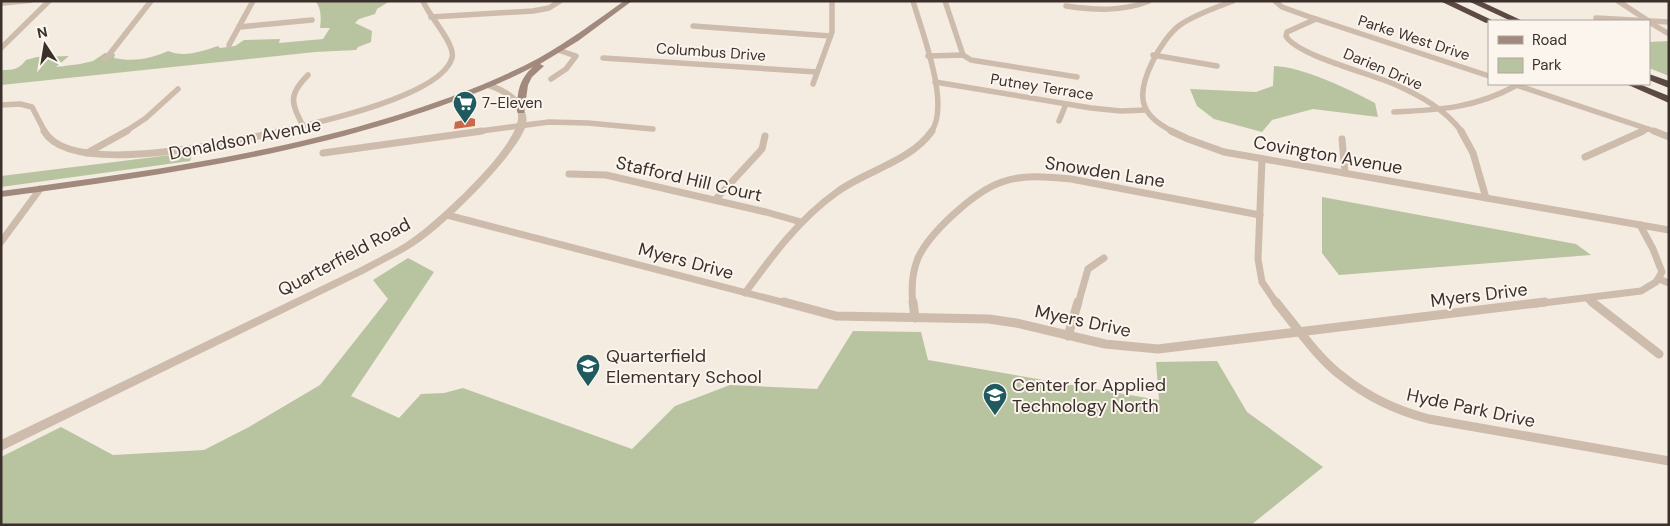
<svg xmlns="http://www.w3.org/2000/svg" width="1670" height="526" font-family="'DM Sans',sans-serif">
<style>
.green{fill:#b8c4a0}
.building{fill:#c8694b}
.lines{fill:none;stroke-linecap:round;stroke-linejoin:round}
.minor-far2{stroke:#cdbbac;stroke-width:5.5}
.minor-far1{stroke:#cdbbac;stroke-width:7}
.minor{stroke:#cdbbac;stroke-width:9}
.tertiary{fill:#cdbbac;fill-rule:evenodd}
.secondary{fill:#a18a7d;fill-rule:evenodd}
.motorway{fill:#5c4a42;fill-rule:evenodd}
.labels{text-anchor:middle;dominant-baseline:central;stroke-width:4;stroke-linejoin:round;paint-order:stroke}
.far-street-label{font-size:15px;fill:#3b302b;stroke:#fbf5ee}
.far-poi-label{font-size:15px;fill:#3b302b;stroke:#fbf5ee;text-anchor:start}
.street-label{font-size:18px;fill:#3b302b;stroke:#fbf5ee}
.poi-label{font-size:18px;fill:#3b302b;stroke:#fbf5ee;text-anchor:start}
</style>
<rect width="100%" height="100%" fill="#f4ebe1"/>
<g class="green">
<path d="M315 1H390L377 9 375 14 359 19 355 23 372 31 371 42 358 47 356 50 315 52 1 85V70C13 70 18 70 26 60L37 57 69 56 56 67 80 64 93 61 105 53 115 54 114 58C133 62 150 59 168 51 184 58 203 51 218 46L220 48 235 46 244 40 280 39 279 43 323 39 330 28H320C321 20 322 8 315 1Z"/>
<polygon points="1669,41 1669,76 1649,68 1649,42"/>
<path d="M1274 66C1303 67 1349 89 1375 103L1378 117 1313 109 1272 120 1262 132 1214 119 1197 106 1190 89 1256 92 1273 86Z"/>
<polygon points="171,155 192,156 190,161 1,187 1,176"/>
<polygon points="1322,197 1576,244 1591,255 1339,275 1322,253"/>
<polygon points="408,258 434,272 351,396 399,418 421,394 444,393 463,388 632,449 675,406 730,385 817,389 853,331 921,332 928,360 1159,400 1156,362 1217,361 1247,412 1323,467 1251,525 1,525 1,457 61,427 113,455 204,450 249,427 320,385 388,299 373,280"/>
</g>
<polygon class="building" points="471,118 475,119 475,126 454,129 455,122"/>
<g class="lines">
<g class="minor-far2">
<path d="M913 1C922 32 951 105 931 132"/>
<polyline points="945,1 963,55"/>
<polyline points="1275,1 1282,7 1307,16 1489,76"/>
<polyline points="1618,1 1647,20"/>
<path d="M1066 6C1094 10 1122 12 1149 1"/>
<polyline points="431,17 533,11 549,8 560,1"/>
<polyline points="1596,18 1669,22"/>
<path d="M1316 19 1287 32 1286 36C1296 55 1371 74 1394 84 1419 95 1445 109 1462 132"/>
<polyline points="1649,22 1669,34"/>
<polyline points="693,26 830,36"/>
<polyline points="239,27 312,20"/>
<polyline points="229,45 253,1"/>
<polyline points="1,48 49,1"/>
<polyline points="1153,55 1217,66"/>
<polyline points="928,56 963,55 971,60 1077,77"/>
<polyline points="603,58 817,72"/>
<polyline points="105,60 151,1"/>
<polyline points="551,79 566,69 576,56 558,50"/>
<polyline points="935,82 1091,108 1121,111 1146,110"/>
<polyline points="813,84 832,32 832,1"/>
<polyline points="1513,84 1657,132"/>
<polyline points="1,105 20,104 32,107 45,132"/>
<path d="M1394 112C1440 110 1476 108 1517 85"/>
<polyline points="1059,121 1066,104"/>
<path d="M303 126C291 102 288 95 308 75"/>
<polyline points="125,132 146,118 178,89"/>
<path d="M276 132C312 124 441 97 452 58 456 44 428 15 423 1"/>
<polyline points="473,132 549,122 588,123 653,129"/>
<path d="M1173 132C1163 126 1150 119 1145 107 1135 85 1162 38 1180 25 1196 14 1215 8 1233 1"/>
<polyline points="1640,132 1648,129"/>
</g>
<g class="minor-far1">
<path d="M44 131C71 179 237 141 282 131"/>
<polyline points="1171,131 1188,139 1224,152 1669,230"/>
<polyline points="1461,131 1473,153 1486,198"/>
<polyline points="1654,131 1669,137"/>
<polyline points="1342,139 1345,173"/>
<polyline points="87,153 127,131"/>
<polyline points="323,153 482,131"/>
<polyline points="1585,157 1643,131"/>
<polyline points="1262,159 1258,259 1262,282 1277,304"/>
<polyline points="569,174 606,175 766,212 801,222"/>
<polyline points="715,200 762,149 765,136"/>
<polyline points="447,215 789,304"/>
<polyline points="1,242 40,189"/>
<polyline points="1659,279 1669,283"/>
<path d="M745 293C772 256 799 219 837 192 867 170 910 162 932 131"/>
<polyline points="1588,299 1594,304"/>
<path d="M913 304C911 288 912 273 918 258 930 232 975 191 1002 182 1024 174 1048 177 1071 179L1260 215"/>
<polyline points="1078,304 1088,269 1104,258"/>
<polyline points="1535,304 1641,291 1656,282 1662,272 1653,249 1640,225"/>
</g>
<g class="minor">
<polyline points="784,302 836,316 989,319 1016,323 1105,344 1158,349 1545,302"/>
<polyline points="913,302 915,318"/>
<path d="M1276 302C1294 324 1320 361 1343 377 1368 397 1398 411 1429 419L1669 461"/>
<polyline points="1592,302 1659,354"/>
<polyline points="1068,336 1078,302"/>
</g>
<g class="tertiary">
<polygon points="34,1 31,3 1,6 1,2"/>
<path d="M485 83C496 82 512 92 519 100 524 107 528 116 526 125 518 154 444 226 418 243 401 255 382 263 365 273L1 451V440L357 269C375 259 394 251 411 239 435 223 522 144 518 115 516 99 499 92 485 87Z"/>
</g>
<path class="secondary" d="M624 1H632L578 41 540 64 544 66 532 77 528 85 524 113H518L517 111C517 93 519 79 533 67 489 90 443 106 396 121 267 161 134 179 1 197V191C133 173 264 156 391 117 442 101 492 83 539 58 569 41 596 21 624 1Z"/>
<g class="motorway">
<polygon points="1440,1 1452,1 1494,21 1486,23"/>
<polygon points="1468,1 1480,1 1523,21 1511,21"/>
<polygon points="1649,74 1669,81 1669,88 1649,80"/>
<polygon points="1626,84 1639,84 1669,96 1669,103"/>
</g>
</g>
<defs>
<symbol id="supermarket-pin" viewBox="-11 -11 22 30"><path d="M0 17L-7.5 6A9.5 9.5 0 1 1 7.5 6Z" fill="#1f5a5e" stroke="#fbf5ee"/><path d="M-6-5.5h2.5l.6 2H6L4.5 2H-2.5L-4.4-4H-6ZM-1.5 3.2a1.3 1.3 0 1 0 .1 0ZM3 3.2a1.3 1.3 0 1 0 .1 0Z" fill="#fff"/></symbol>
<symbol id="school-pin" viewBox="-11 -11 22 30"><path d="M0 17L-7.5 6A9.5 9.5 0 1 1 7.5 6Z" fill="#1f5a5e" stroke="#fbf5ee"/><path d="M0-5L7-2L0 1L-7-2ZM-4 1L0 2.5L4 1V4Q0 6-4 4Z" fill="#fff"/></symbol>
</defs>
<g fill-rule="evenodd">
<use href="#supermarket-pin" x="451" y="89" width="28" height="38"/>
<use href="#school-pin" x="574" y="352" width="28" height="38"/>
<use href="#school-pin" x="981" y="381" width="28" height="38"/>
</g>
<g class="labels">
<g class="far-street-label">
<text transform="translate(1414 38) rotate(18)">Parke West Drive</text>
<text transform="translate(711 52) rotate(4)">Columbus Drive</text>
<text transform="translate(1383 69) rotate(23)">Darien Drive</text>
<text transform="translate(1042 87) rotate(9)">Putney Terrace</text>
</g>
<g class="far-poi-label">
<text x="482" y="103">7-Eleven</text>
</g>
<g class="street-label">
<text transform="translate(245 139) rotate(-11)">Donaldson Avenue</text>
<text transform="translate(1328 155) rotate(10)">Covington Avenue</text>
<text transform="translate(1105 172) rotate(9)">Snowden Lane</text>
<text transform="translate(689 179) rotate(13)">Stafford Hill Court</text>
<text transform="translate(344 257) rotate(-28)">Quarterfield Road</text>
<text transform="translate(686 261) rotate(15)">Myers Drive</text>
<text transform="translate(1479 295) rotate(-7)">Myers Drive</text>
<text transform="translate(1083 321) rotate(12)">Myers Drive</text>
<text transform="translate(1471 408) rotate(12)">Hyde Park Drive</text>
</g>
<g class="poi-label">
<text x="606" y="356">Quarterfield<tspan x="606" dy="21">Elementary School</tspan></text>
<text x="1012" y="385">Center for Applied<tspan x="1012" dy="21">Technology North</tspan></text>
</g>
</g>
<rect width="1670" height="526" fill="none" stroke="#3b302b" stroke-width="5"/>
<rect x="1488" y="20" width="162" height="65" fill="#fbf5ee" stroke="#aea6a0"/>
<rect x="1498" y="36" width="25" height="8" fill="#a18a7d" stroke="#aea6a0"/>
<text x="1532" y="45" font-size="15" fill="#3b302b">Road</text>
<rect x="1498" y="58" width="25" height="15" fill="#b8c4a0" stroke="#aea6a0"/>
<text x="1532" y="70" font-size="15" fill="#3b302b">Park</text>
<g transform="translate(45 45) rotate(348)" stroke="#fbf5ee" stroke-width="4" paint-order="stroke">
<path d="M0-4L9 19L0 12L-9 19Z" fill="#3b302b"/>
<text y="-8" font-size="14" font-weight="bold" text-anchor="middle" fill="#3b302b">N</text>
</g>
</svg>
